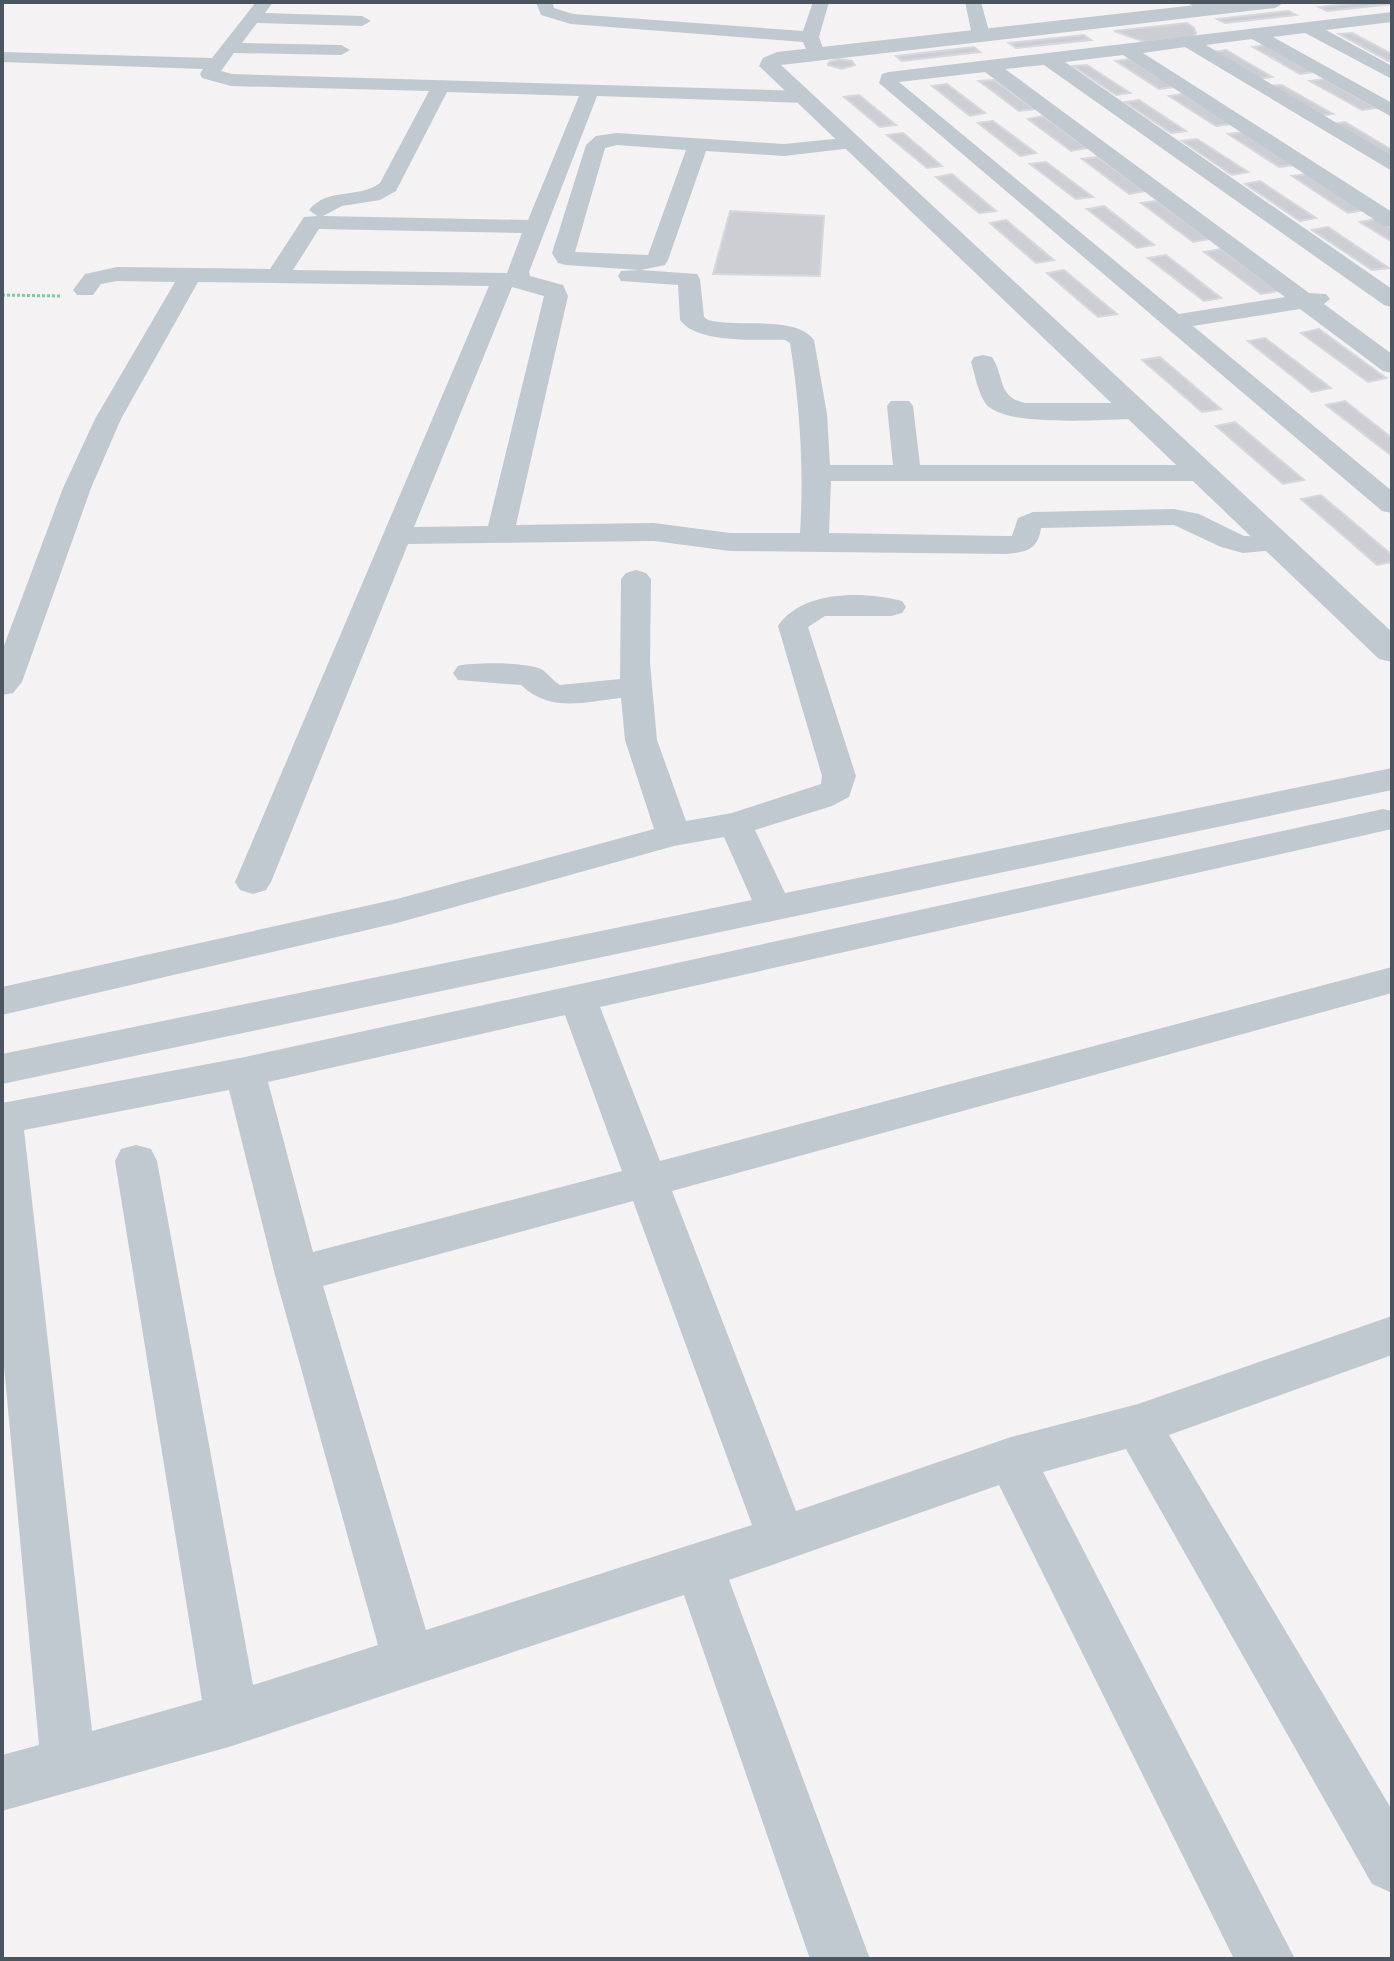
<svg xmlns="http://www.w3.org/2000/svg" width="1394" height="1961" font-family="'Asap Condensed',sans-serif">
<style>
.building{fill:#ccced4;stroke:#d6d8dd;stroke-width:2}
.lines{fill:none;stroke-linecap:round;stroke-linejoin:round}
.path{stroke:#7ccca4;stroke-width:3;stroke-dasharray:3 2;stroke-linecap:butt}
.minor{fill:#c0c9d0;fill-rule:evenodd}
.tertiary{fill:#c0c9d0;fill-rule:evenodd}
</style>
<rect width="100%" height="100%" fill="#f4f2f2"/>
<g class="building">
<polygon points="1364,2 1392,4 1327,11 1319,7"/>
<polygon points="1288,11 1296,15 1225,23 1217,19"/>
<polygon points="1187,23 1194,28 1196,33 1193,37 1145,42 1114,31"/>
<polygon points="1352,33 1392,54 1392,60 1388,61 1339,34"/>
<polygon points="1084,35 1091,40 1016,48 1009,43"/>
<polygon points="1266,45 1314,72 1300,74 1253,47"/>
<polygon points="974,47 980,52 902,61 896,56"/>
<polygon points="1226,50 1272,77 1258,79 1212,52"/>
<polygon points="839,59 852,61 855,65 842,69 828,65 829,62"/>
<polygon points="1130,59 1174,87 1159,89 1116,61"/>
<polygon points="1087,65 1130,93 1116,95 1073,66"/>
<polygon points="1324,79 1376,108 1362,110 1310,81"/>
<polygon points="994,80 1034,109 1019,111 979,81"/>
<polygon points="947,84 985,113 970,116 932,86"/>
<polygon points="1282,85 1333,114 1318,116 1268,86"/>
<polygon points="1183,94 1231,124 1216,126 1169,96"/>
<polygon points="859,95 896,125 880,127 844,97"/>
<polygon points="1139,100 1186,131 1171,133 1125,102"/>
<polygon points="1043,116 1087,148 1071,151 1028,119"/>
<polygon points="993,121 1036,153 1020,156 978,123"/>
<polygon points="1345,122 1392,150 1392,155 1385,156 1331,124"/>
<polygon points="1243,132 1294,165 1279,167 1228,134"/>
<polygon points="903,133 942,166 927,168 887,135"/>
<polygon points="1197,139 1248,172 1232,175 1182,141"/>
<polygon points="1097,157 1145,191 1129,194 1082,159"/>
<polygon points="1046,162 1093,197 1076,199 1030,164"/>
<polygon points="952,174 996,211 979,213 936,177"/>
<polygon points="1307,174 1364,210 1348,213 1292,176"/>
<polygon points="1260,181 1316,218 1300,221 1245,184"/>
<polygon points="1157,201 1209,239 1193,242 1141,203"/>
<polygon points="1104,206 1154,245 1137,248 1087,209"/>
<polygon points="730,211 824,216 820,276 713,274"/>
<polygon points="1376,219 1392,229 1392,242 1360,222"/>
<polygon points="1006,220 1054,260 1036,263 990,223"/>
<polygon points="1328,227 1389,268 1372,270 1312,230"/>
<polygon points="1221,249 1279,291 1261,294 1204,252"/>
<polygon points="1166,255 1221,298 1204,301 1148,258"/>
<polygon points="1064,270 1117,314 1098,317 1047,273"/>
<polygon points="1319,329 1386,378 1368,382 1301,333"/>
<polygon points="1265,338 1331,388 1312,392 1248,341"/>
<polygon points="1160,357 1221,409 1202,412 1142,360"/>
<polygon points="1345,401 1392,438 1392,456 1326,405"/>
<polygon points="1235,422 1304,480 1283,484 1216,426"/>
<polygon points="1321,495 1392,555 1392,562 1377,565 1301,499"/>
</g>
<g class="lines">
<polyline class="path" points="2,295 61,296"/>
<g class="minor">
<path d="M256 2H273L265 13 362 16 371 21 362 26 257 23 242 43 341 45 350 50 341 55 234 53 221 71 232 74 806 91 815 97 806 103 597 96 529 272 530 276 563 285 568 296 516 525 654 523 730 533H800C804 468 800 407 790 343L785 340C757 339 697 344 680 320L678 285 621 281 618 276 621 271 639 270 566 265 558 263 552 253 586 145 596 136 617 133 784 144 854 137 864 143 861 147 784 156 706 151 668 260 665 265 641 270 697 274 700 279 704 317 708 320C737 328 796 315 814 340L827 414 830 465H893L887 406 891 401H909L913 406 920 465H1201L1211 467 1215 473 1211 479 1201 481H831L829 533 1007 536H1012L1018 518 1033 512 1174 509 1199 514 1244 536 1285 537 1289 543 1285 549 1243 553 1221 547 1174 525 1041 528C1038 549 1027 552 1007 554L730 551 654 541 408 544 271 882 266 890 253 894 240 890 235 882 489 286 198 282 121 419 91 488 22 682 13 693 2 695V651L63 488 95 419 175 282 117 281 101 284 93 295H77L73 290 85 274 117 267 270 269 304 217 317 216 309 210C327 187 359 199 380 183L429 91 231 86 202 78 200 74 203 69 2 62V52L212 58ZM447 92 579 96 528 220 323 216 342 206 380 200 396 191ZM617 145 686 150 648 255 575 252 605 148ZM319 229 522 233 507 273 293 270ZM512 287 544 296 488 526 414 527Z"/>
<polygon points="536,2 552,2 554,8 573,14 803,31 813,2 829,2 819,37 825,54 822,58 810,58 803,42 571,24 541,15"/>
<polygon points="965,2 981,2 990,35 987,39 975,39 972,35"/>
<polygon points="1185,2 1208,2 1219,9 1210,14"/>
<path d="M1392 12V22L1326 30 1392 66V79L1305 33 1273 37 1392 103V117L1252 39 1206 45 1392 156V171L1185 47 1143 53 1392 212V227L1384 226 1123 55 1065 62 1392 289V307L1384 305 1044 65 1005 69 1309 293 1326 294 1330 299 1324 304 1392 354V373L1383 371 1300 309 1193 326 1392 491V513L1382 511 879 83 882 74 889 72ZM985 72 1285 297 1179 314 899 82Z"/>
<path d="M983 355 992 357C1005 377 997 397 1025 403H1135L1144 406 1148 411 1144 416 1135 419C1104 419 1005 428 986 404 978 393 975 375 971 362L974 357Z"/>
<path d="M636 570 646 573 651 579 650 663 657 740 686 821 732 813 821 784 822 776 778 626C802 590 863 591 902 601L906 607 902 613 891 616H825L808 627 856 776 849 797 832 806 755 830 785 893 1392 768V790L2 1084V1054L752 900 724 837 674 846 397 923 2 1015V987L397 899 654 829 625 740 621 698C583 702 551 713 521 685L458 680 453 673 458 666C474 662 526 662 541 669 548 673 553 681 560 685L620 679 621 579 626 573Z"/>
<path d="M1383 809 1392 811V829L600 1007 660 1161 1392 967V993L672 1191 796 1511 1011 1437 1138 1404 1392 1316V1355L1169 1435 1392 1810V1893L1372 1884 1126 1449 1043 1472 1295 1959H1234L999 1485 729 1580 870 1959H810L684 1595 232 1746 2 1811V1755L39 1745 2 1344V1103L245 1057ZM565 1015 622 1171 313 1252 268 1082ZM229 1090 275 1275 378 1645 253 1685 157 1161 151 1149 136 1145 121 1149 115 1161 202 1700 92 1731 24 1130ZM633 1201 752 1525 426 1630 323 1286Z"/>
</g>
<polygon class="tertiary" points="1222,2 1285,2 1275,8 781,65 1392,632 1392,662 1379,659 759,66 763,58 777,52"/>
</g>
<rect width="1394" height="1961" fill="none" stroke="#4a555f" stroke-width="8"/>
</svg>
